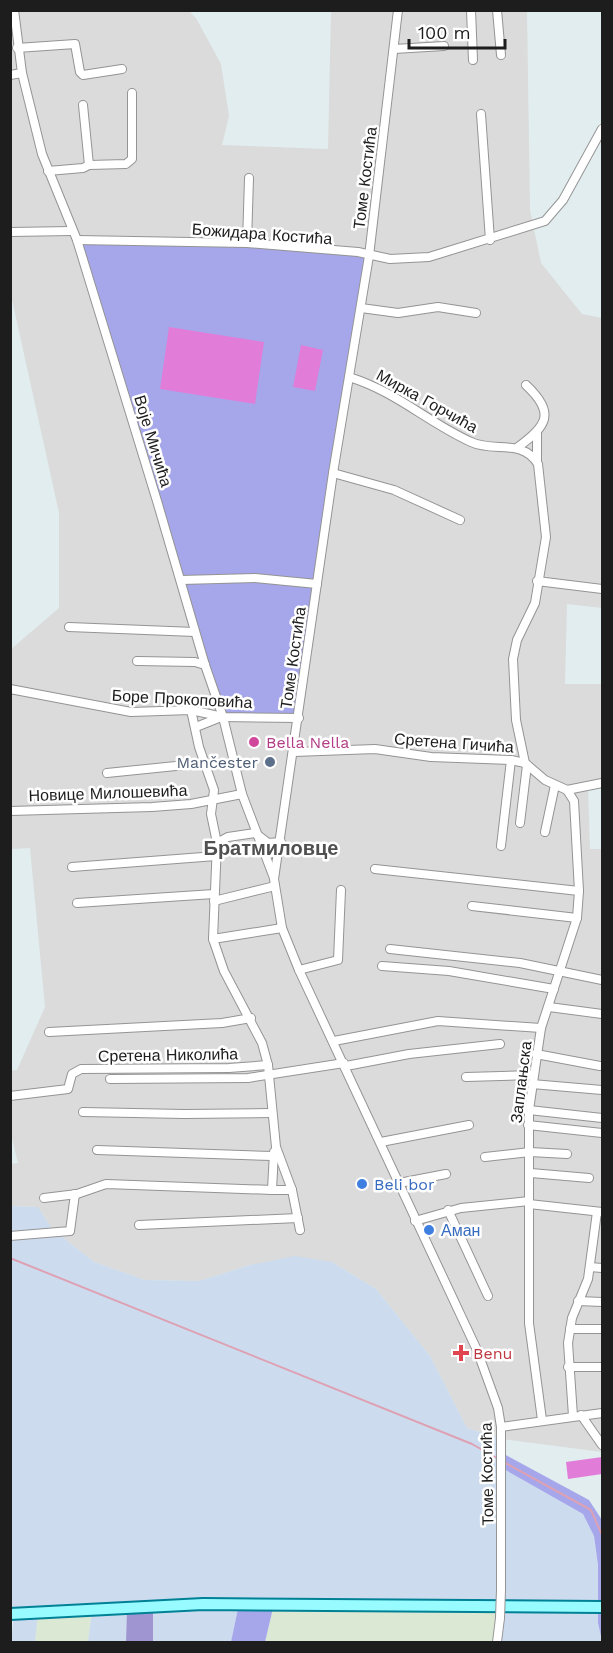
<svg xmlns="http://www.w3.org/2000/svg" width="613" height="1653" font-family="'Work Sans',sans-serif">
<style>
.residential{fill:#dadbda}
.industrial{fill:#dbe8d4}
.farmland{fill:#ccdcee}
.grass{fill:#a6a7eb}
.forest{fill:#9f95d0}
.pitch{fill:#e17dd9}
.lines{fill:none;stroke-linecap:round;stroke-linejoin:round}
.stream{stroke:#dea1b3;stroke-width:2}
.minor-casing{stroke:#949494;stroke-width:10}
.major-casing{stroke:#008196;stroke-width:14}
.minor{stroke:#fff;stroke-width:8}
.major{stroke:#97fbff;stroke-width:10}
.minor-bridge-casing{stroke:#949494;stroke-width:10;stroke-linecap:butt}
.minor-bridge{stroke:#fff;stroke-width:8}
.hotel-dot{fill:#d1479c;stroke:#fff;stroke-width:2}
.service-dot{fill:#5c6f8a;stroke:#fff;stroke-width:2}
.shop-dot{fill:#3f7fe0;stroke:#fff;stroke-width:2}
.health-dot{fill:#e0444e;stroke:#fff;stroke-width:2}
.labels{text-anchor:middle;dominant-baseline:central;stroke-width:5;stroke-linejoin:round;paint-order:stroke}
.street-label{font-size:16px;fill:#1d1d1d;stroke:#fff}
.hotel-label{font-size:16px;fill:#b23c85;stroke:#fff;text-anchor:start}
.service-label{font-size:16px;fill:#4e5e75;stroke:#fff;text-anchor:end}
.shop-label{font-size:16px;fill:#366cbe;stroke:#fff;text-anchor:start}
.health-label{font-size:16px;fill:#be3a42;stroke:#fff;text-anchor:start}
.quarter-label{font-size:20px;font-weight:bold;fill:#505050;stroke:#fff}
</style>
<rect width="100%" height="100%" fill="#e2edef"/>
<polygon class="residential" points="11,11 189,11 196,18 221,64 229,116 222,145 328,149 331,11 527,11 530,210 541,263 582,314 602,318 602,608 567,604 565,684 602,684 602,785 588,789 590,849 602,849 602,1452 502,1439 467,1428 430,1356 376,1289 332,1262 250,1265 199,1281 145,1280 94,1262 52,1229 38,1207 11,1206 11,1164 18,1163 11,1134 11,1071 17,1070 45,1007 30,848 11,849 10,650 59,608 59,513 11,295"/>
<g class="industrial">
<polygon points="274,1604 501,1605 497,1642 265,1642"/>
<polygon points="92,1610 88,1642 35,1642 37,1613"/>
</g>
<polygon class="farmland" points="11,1206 38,1207 52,1229 94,1262 145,1280 199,1281 250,1265 295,1256 332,1262 376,1289 430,1356 467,1428 502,1439 502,1468 583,1514 594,1536 598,1565 598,1623 602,1642 497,1642 501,1606 239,1605 231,1642 152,1642 127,1608 126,1642 88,1642 92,1610 38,1613 35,1642 11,1642 14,1614 11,1614"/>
<g class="grass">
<polygon points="77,240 247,243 369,256 299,718 223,717"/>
<polygon points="502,1453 589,1500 602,1520 602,1641 598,1623 598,1565 594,1536 583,1514 502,1468"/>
<polygon points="239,1604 274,1604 265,1642 231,1642"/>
</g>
<polygon class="forest" points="153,1607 153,1642 126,1642 127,1608"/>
<g class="pitch">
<polygon points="169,327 264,342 255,404 160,389"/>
<polygon points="301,345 323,350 315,391 293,387"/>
<polygon points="602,1457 602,1474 568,1479 566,1462"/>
</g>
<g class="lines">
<g class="stream">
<polyline points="10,1258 472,1444 497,1458"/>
<polyline points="502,1461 591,1510 602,1535"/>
</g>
<defs>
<g id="minor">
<polyline points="14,10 22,73 42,154 77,240 157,501 205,665 223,717 242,794 274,878"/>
<polyline points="398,10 369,256 333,473 274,879 282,928 299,970 477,1350 498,1408 501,1427 501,1590"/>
<polyline points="471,10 473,60"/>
<polyline points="497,10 501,55"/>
<polyline points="17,48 75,44 80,72 83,75 122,69"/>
<polyline points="394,49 444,46"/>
<polyline points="10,75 22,73"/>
<polyline points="481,114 490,240"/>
<polyline points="89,165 126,164 132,159 132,93"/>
<polyline points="48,171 83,168 89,165 83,105"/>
<polyline points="10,232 72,231"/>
<polyline points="77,240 247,243 358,252 390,259 429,257 545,221 563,200 602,129"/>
<polyline points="247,243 249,178"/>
<polyline points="361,308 398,313 438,307 476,313"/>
<path d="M349 377C397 392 427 422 471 442 494 453 522 438 538 464L546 537 535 603 517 640 513 659 516 720 525 763"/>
<path d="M518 447C547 426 556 413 526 385"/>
<polyline points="537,461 537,433"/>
<polyline points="333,473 394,490 460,520"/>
<polyline points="181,580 255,578 317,584"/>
<polyline points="537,581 602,589"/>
<polyline points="69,627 195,632"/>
<polyline points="137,661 195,662 205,665"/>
<polyline points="10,689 131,712 191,710 223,717 299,718"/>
<polyline points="191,710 199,747 214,790 211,814 217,843 213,939 282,928"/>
<polyline points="196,727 221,717"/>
<polyline points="294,752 375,749 431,757 511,760 525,763 545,780 567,790 602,783"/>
<polyline points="107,773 205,763"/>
<polyline points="10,811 152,807 191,804 242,794"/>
<polyline points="520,823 527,765"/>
<polyline points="545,832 555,785"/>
<polyline points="217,843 228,837 255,833 268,843 281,842"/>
<polyline points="501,846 511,760"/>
<polyline points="72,867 216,856"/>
<polyline points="375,869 579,891"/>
<polyline points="214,901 275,886"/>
<polyline points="77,903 214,894"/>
<polyline points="472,906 577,918"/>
<polyline points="213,939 224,971 262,1043 268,1065 276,1147 292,1190 300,1230"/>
<polyline points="390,949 520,963 602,980"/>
<polyline points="382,966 449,971 554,989"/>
<polyline points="299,970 338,960 341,890"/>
<polyline points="549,1007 602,1014"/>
<polyline points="49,1032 222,1023 251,1018"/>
<polyline points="334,1041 438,1021 541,1028"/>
<polyline points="536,1054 600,1066"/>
<polyline points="346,1066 409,1054 500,1044"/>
<polyline points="466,1077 533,1075"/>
<polyline points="110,1079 248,1078 344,1063"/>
<polyline points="532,1084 602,1090"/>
<polyline points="10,1096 68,1089 72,1074 81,1069 229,1068 268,1065"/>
<polyline points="529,1110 602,1118"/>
<polyline points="83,1112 184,1114 272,1113"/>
<polyline points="528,1125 602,1133"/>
<polyline points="381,1142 469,1125"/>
<polyline points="97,1150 272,1156"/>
<polyline points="274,1152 272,1190 292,1190"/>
<polyline points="485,1157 530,1152 567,1154"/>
<polyline points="531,1173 589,1178"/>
<polyline points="399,1183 446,1174"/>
<polyline points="44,1198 77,1194 106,1184 272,1190"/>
<polyline points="529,1204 602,1212"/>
<polyline points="448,1210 488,1296"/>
<polyline points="415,1221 461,1208 529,1201"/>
<polyline points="139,1225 298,1218"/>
<polyline points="10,1236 70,1231 75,1194"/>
<polyline points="590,1267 602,1268"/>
<polyline points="578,1301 602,1302"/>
<polyline points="570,1329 602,1329"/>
<polyline points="568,1367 602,1367"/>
<polyline points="581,1415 602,1445"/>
<polyline points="573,1416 568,1343 572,1318 588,1279 597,1212"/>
<polyline points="542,1420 529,1323 529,1110 541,1028 577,918 579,891 574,801 567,790"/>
<polyline points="501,1427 602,1413"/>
<polyline points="497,1642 500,1618"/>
</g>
<polyline id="major" points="10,1614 203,1604 602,1607"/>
</defs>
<use href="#minor" class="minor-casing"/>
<use href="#major" class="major-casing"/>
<use href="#minor" class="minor"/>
<use href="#major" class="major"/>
<defs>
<polyline id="minor-bridge" points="500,1618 501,1590"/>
</defs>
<use href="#minor-bridge" class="minor-bridge-casing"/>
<use href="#minor-bridge" class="minor-bridge"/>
</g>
<circle class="hotel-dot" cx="254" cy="742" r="6"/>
<circle class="service-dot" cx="270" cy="762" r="6"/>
<g class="shop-dot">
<circle cx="362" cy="1184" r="6"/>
<circle cx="429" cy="1230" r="6"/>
</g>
<path class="health-dot" d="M458 1344h6v6h6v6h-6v6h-6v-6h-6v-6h6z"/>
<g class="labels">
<g class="street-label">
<text transform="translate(365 178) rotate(-83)">Томе Костића</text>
<text transform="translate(262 234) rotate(4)">Божидара Костића</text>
<text transform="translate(427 401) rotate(29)">Мирка Горчића</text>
<text transform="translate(153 441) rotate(73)">Воје Мичића</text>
<text transform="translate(293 658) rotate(-82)">Томе Костића</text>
<text transform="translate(182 699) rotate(3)">Боре Прокоповића</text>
<text transform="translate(454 743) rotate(4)">Сретена Гичића</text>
<text transform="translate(108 793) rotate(-2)">Новице Милошевића</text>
<text transform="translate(168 1055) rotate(-1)">Сретена Николића</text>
<text transform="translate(521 1082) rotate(-83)">Заплањска</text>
<text transform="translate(487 1474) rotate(-91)">Томе Костића</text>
</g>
<g class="hotel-label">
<text x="266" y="742">Bella Nella</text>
</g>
<g class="service-label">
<text x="258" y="762">Mančester</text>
</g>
<g class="shop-label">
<text x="374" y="1184">Beli bor</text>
<text x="441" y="1230">Аман</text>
</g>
<g class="health-label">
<text x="473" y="1353">Benu</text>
</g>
<g class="quarter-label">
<text x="271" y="848">Братмиловце</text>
</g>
</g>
<rect width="613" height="1653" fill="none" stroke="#1d1d1d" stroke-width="24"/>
<path d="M409 39v9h96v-9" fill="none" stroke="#1d1d1d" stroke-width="3"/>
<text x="418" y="39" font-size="18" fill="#1d1d1d" stroke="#ffffff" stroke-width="4.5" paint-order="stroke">100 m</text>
</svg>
